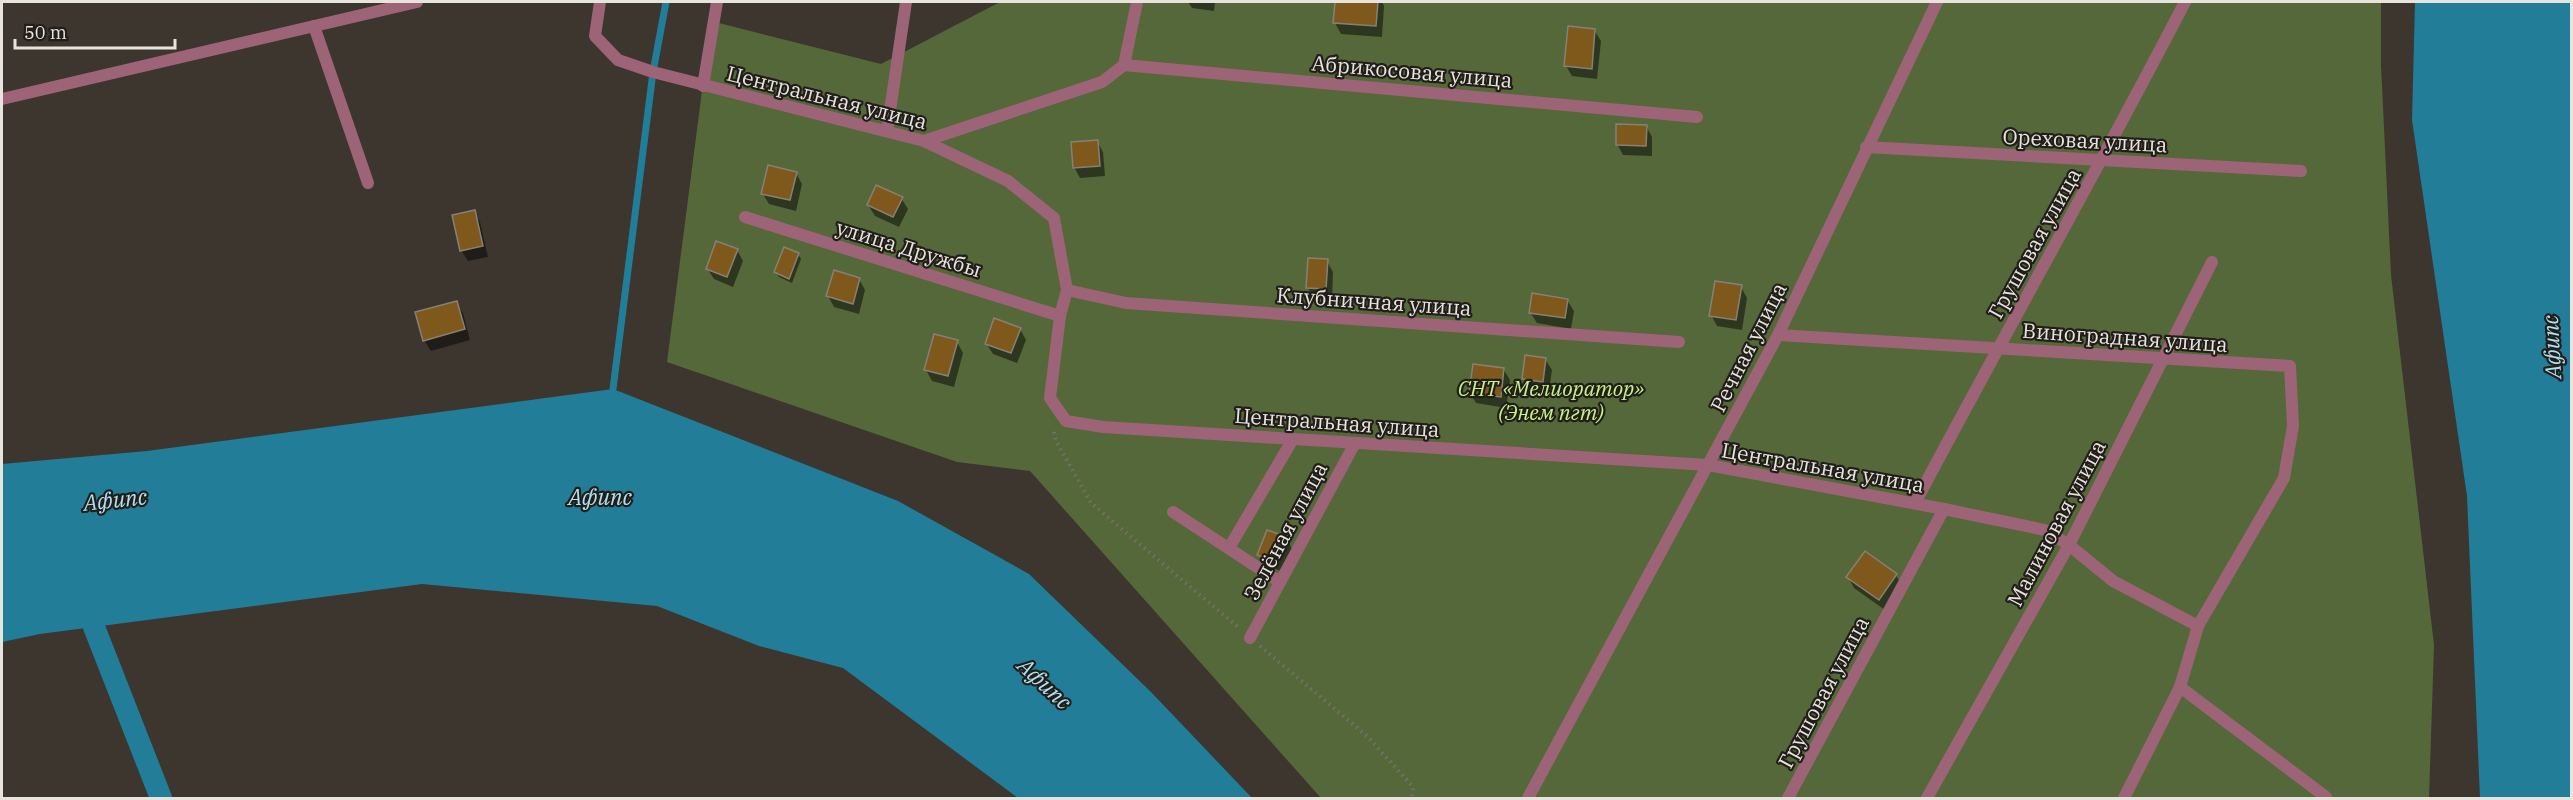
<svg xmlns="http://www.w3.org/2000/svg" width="2573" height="800" font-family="'IBM Plex Serif',serif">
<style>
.green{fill:#55683a}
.water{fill:#227d98}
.shadow{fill:#0007}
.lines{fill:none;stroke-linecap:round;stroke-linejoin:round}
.stream{stroke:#227d98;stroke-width:7}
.canal{stroke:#227d98;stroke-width:22}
.building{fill:#7f591b;stroke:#878076;stroke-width:1.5}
.path{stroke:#767169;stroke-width:4;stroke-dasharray:1.5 4.5;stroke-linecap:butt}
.service{stroke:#9d6478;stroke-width:12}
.minor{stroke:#9d6478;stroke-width:12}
.labels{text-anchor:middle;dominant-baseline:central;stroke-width:4.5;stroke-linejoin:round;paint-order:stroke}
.street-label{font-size:21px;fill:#e7e3dd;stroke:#211e1a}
.park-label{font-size:21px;font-style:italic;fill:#c6f387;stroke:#211e1a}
.water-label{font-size:22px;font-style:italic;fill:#afe1f3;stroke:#211e1a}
</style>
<rect width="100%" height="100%" fill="#3c362e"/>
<polygon class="green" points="1000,2 2381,2 2381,65 2391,275 2434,645 2429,798 1321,798 1030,471 957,462 667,362 711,21 881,64"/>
<g class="water">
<polygon points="2415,2 2571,2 2571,798 2480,798 2467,496 2412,120"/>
<polygon points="613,389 898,501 1029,574 1151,692 1252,798 1018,798 843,668 759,646 657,606 422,584 40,634 2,642 2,464 147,451"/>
</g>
<g class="shadow">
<polygon points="1188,2 1215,2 1214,11 1192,8"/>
<polygon points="1337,2 1382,2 1384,6 1382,37 1341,34 1335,23"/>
<polygon points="1594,30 1601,41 1597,79 1572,76 1566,66"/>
<polygon points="1646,126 1652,137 1652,156 1623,155 1617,144"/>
<polygon points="1097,141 1103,152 1105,176 1080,178 1074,167"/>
<polygon points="796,173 802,184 796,211 769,204 763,194"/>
<polygon points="901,198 908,209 899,227 875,216 868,205"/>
<polygon points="474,211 480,222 488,257 468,261 461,250"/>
<polygon points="737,250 743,261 733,287 714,279 707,268"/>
<polygon points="798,254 801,259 792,283 779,277 776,272"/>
<polygon points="1327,261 1333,272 1332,300 1314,299 1308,288"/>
<polygon points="859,279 865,290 859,314 834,307 828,296"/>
<polygon points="1741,287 1747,298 1742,330 1717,326 1711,315"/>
<polygon points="1567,300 1574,311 1571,329 1537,323 1530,312"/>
<polygon points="456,303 463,313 470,340 431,351 424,340"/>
<polygon points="1020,329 1026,340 1017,363 993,354 986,343"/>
<polygon points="957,342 963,353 954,387 932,381 926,370"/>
<polygon points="1545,359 1552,370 1549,392 1529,389 1523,378"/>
<polygon points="1504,370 1510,380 1506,408 1476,403 1470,393"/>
<polygon points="1286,538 1292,549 1283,572 1265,565 1259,555"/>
<polygon points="1896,575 1902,586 1885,610 1854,588 1848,577"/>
</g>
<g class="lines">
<polyline class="stream" points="613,389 653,72 666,2"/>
<polyline class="canal" points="94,627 161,798"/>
</g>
<g class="building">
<polygon points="1335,2 1378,2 1376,26 1333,23"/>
<polygon points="1568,26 1595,29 1592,69 1564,66"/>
<polygon points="1616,124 1647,125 1646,146 1616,145"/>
<polygon points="1098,140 1100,166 1073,168 1071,142"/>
<polygon points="768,165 797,172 790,200 761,194"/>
<polygon points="876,185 903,197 893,217 867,205"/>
<polygon points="475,210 483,246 460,251 452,215"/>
<polygon points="716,241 738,249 727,277 706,269"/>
<polygon points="784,247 799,253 789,279 774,272"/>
<polygon points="1308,258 1328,259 1326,289 1306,288"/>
<polygon points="834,270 860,278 853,304 826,296"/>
<polygon points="1715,281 1742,285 1736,320 1709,316"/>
<polygon points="1532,293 1568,299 1565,318 1529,313"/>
<polygon points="457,301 465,329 423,341 415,312"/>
<polygon points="994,318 1021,328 1011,353 985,344"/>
<polygon points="934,334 958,340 948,376 924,370"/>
<polygon points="1525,355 1546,358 1543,382 1522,379"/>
<polygon points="1473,364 1504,368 1501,397 1469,393"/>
<polygon points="1267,530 1287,537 1277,562 1257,555"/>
<polygon points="1865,551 1897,574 1879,600 1846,577"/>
</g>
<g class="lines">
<g class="path">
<polyline points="1054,432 1056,441 1091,503 1239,628"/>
<polyline points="1260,646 1367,736 1413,787 1412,798"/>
</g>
<g class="service">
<polyline points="314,26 368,183"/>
<polyline points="703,86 717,2"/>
<polyline points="887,131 906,2"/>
</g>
<g class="minor">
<polyline points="600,2 595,36 618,60 653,72 924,141 1008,181 1054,218 1067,290 1060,316 1050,398 1066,421 1103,427 1708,465 1944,509 2045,530 2069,545 2113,581 2198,626 2180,687 2326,797 2325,798"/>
<polyline points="1124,65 1697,117"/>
<polyline points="2,99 417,2"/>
<polyline points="924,141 1102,82 1124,65 1137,2"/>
<polyline points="1866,147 2301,171"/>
<polyline points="745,217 1060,316"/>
<polyline points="1067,290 1126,303 1679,342"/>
<polyline points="1778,335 2290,366 2293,426 2284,478 2198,626"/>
<path d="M1915 503C2004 335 2098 170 2185 2"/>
<polyline points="1173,512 1280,582"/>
<polyline points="1229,548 1293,439"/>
<polyline points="1250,638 1355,443"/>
<polyline points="1528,798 1778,335 1937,2"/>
<polyline points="1788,798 1944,509"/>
<polyline points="1927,798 2069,545 2212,262"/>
<polyline points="2124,798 2180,687"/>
</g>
</g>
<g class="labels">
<g class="street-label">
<text transform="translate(1412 71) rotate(5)">Абрикосовая улица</text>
<text transform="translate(827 97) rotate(14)">Центральная улица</text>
<text transform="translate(2085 140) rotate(3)">Ореховая улица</text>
<text transform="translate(2034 243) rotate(-61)">Грушовая улица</text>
<text transform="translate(909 248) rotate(17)">улица Дружбы</text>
<text transform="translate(1374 301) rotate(4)">Клубничная улица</text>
<text transform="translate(2125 337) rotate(4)">Виноградная улица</text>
<text transform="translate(1748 347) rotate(-63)">Речная улица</text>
<text transform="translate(1337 422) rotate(4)">Центральная улица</text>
<text transform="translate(1823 467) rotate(10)">Центральная улица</text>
<text transform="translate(2056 523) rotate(-62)">Малиновая улица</text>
<text transform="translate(1285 531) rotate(-62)">Зелёная улица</text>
<text transform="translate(1823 692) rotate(-62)">Грушовая улица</text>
</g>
<g class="park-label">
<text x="1551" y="388">СНТ «Мелиоратор»<tspan x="1551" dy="24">(Энем пгт)</tspan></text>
</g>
<g class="water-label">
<text transform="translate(2551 347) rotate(-93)">Афипс</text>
<text x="600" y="496">Афипс</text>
<text transform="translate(115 499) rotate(-6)">Афипс</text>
<text transform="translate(1045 683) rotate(43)">Афипс</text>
</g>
</g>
<rect width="2573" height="800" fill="none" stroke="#e7e3dd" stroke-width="6"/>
<path d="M15 39v9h160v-9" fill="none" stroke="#e7e3dd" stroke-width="3"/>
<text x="24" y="39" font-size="18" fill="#e7e3dd" stroke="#211e1a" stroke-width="4.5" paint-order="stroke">50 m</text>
</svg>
